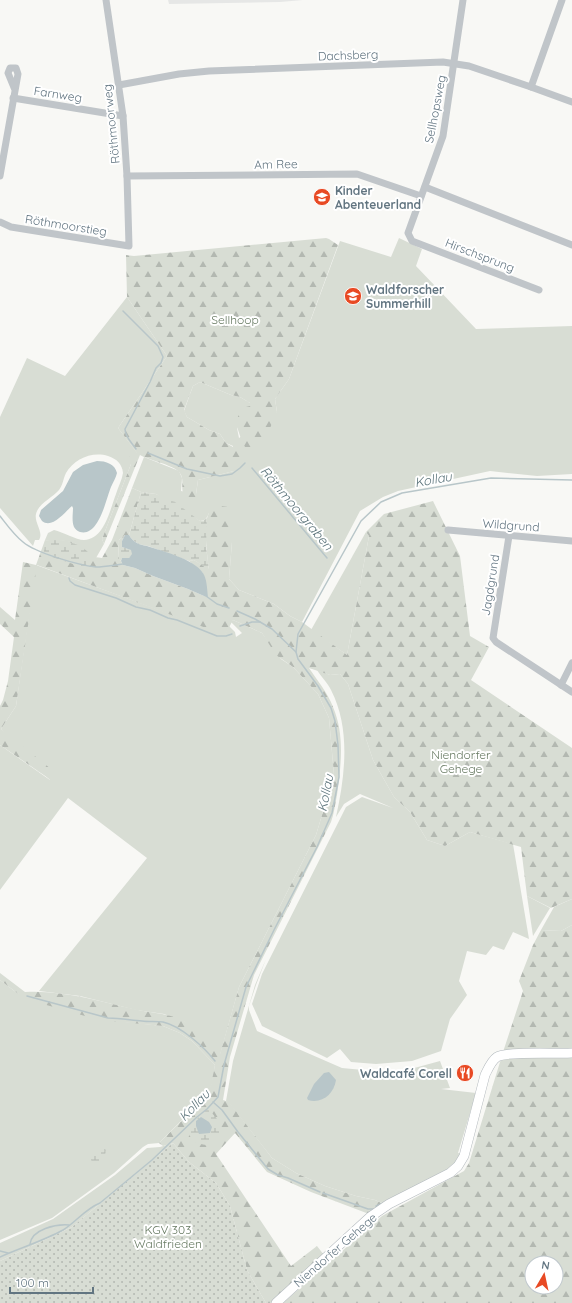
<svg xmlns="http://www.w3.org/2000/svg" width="572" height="1303" font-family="Quicksand,sans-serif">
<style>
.built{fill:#e6e7e6}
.grass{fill:#d8ddd4}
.forest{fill:url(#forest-firs);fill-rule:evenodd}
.wetland{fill:url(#wetland-marsh)}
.garden{fill:url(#garden-dots)}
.water{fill:#b8c6c9}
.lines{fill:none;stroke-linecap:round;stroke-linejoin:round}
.stream{stroke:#b8c6c9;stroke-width:1.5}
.secondary-casing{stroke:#b3b9be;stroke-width:10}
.street{stroke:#c0c5c9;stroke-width:7}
.secondary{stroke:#fff;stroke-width:9}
.labels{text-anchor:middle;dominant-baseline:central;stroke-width:4;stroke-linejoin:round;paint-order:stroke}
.street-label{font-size:12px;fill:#627581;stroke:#fff}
.poi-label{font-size:12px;font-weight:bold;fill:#627581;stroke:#fff;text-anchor:start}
.park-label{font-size:12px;fill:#667961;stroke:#fff}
.water-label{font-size:13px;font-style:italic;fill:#5d757c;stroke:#fff}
</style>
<defs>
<pattern id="forest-firs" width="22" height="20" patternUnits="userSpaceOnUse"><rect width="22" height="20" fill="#d8ddd4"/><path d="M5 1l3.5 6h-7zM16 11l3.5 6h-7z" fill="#b3b8b1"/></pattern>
<pattern id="wetland-marsh" width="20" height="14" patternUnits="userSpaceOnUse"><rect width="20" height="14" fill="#d8ddd4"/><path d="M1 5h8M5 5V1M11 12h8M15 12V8" fill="none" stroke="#b3b8b1"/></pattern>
<pattern id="garden-dots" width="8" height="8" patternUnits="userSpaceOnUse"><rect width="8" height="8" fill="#d8ddd4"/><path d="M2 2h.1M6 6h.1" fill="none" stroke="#b3b8b1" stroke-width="1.8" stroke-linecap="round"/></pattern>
</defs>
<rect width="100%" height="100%" fill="#f8f8f5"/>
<polygon class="built" points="168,0 303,0 280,2 169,4"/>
<g class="grass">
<path d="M399 238 422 249 416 266 476 329 572 326V474L537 476 490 471 398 491 383 497 360 511 302 622 290 616 274 604 239 590 229 579 232 542 209 513C207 518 205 521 200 521L156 494 141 492 132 488 144 457 179 471 182 478 181 491 196 494 198 480 234 471 233 446 226 443 220 434 209 430 187 417 184 411 193 386 200 382 231 395 240 397 250 403V406L237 428 239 438 277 412 275 399 289 379 340 241 391 257Z"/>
<path d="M127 297 167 356 118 428 138 454 131 464 102 539 104 544 96 558C91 557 90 553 86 550 76 541 58 538 45 541V540L48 533 54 530C63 532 76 540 84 540 105 539 110 509 116 494 118 487 122 480 123 473 122 464 117 459 108 456 92 451 74 459 66 473 63 479 63 485 59 490 52 498 38 504 36 514 34 523 44 532 39 540H35L33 546 0 508V417L27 358 65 376Z"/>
<polygon points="366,532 369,536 347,655 311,630"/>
<polygon points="36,565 225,634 229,626 235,632 236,637 242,633 231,622 233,620 262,633 281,659 293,667 318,694 329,718 334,775 316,835 239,987 220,1055 185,1022 164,1014 136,1010 80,996 39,991 147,858 68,798 0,890 0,745 50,780 1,729 16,706"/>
<path d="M317 670 330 675 340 674 348 684 373 760 394 797 410 812 427 840 445 846 470 832 513 844 529 939 513 932 504 950 493 946 486 955 467 951 459 981 467 995 450 1019 441 1051 412 1061 376 1064 351 1062 340 1049 327 1058 262 1026 252 1004 262 974 346 807 362 797 393 808 360 794 344 804 336 817 266 959 256 985 249 1006V1010L257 1031 342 1068 384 1072 407 1070 440 1061 450 1088 441 1089 476 1093 458 1153 462 1154 450 1169 384 1204 375 1200 356 1196 325 1186 296 1173 272 1158 229 1103 226 1101 233 1061 255 985 266 959 336 817C345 776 351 729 331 690 328 683 321 677 317 670Z"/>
<polygon points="527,896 550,908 533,936"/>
<polygon points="572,899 572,925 561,931 541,930 554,907"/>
<polygon points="0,980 17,993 125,1022 163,1026 180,1033 192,1041 215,1065 212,1084 207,1095 159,1143 148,1144 143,1147 114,1173 52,1218 0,1240"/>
<polygon points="173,1143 72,1227 0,1261 0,1243 53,1219 115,1175 147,1148 160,1147"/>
</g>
<g class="forest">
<path d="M326 238 329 239 338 245 289 379 275 399 277 412 264 442 252 455C239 442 242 437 235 423L242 408 250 406V403L240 397 231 395 200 382 193 386 184 410 187 417 209 430 220 434 226 443 240 451 242 460 234 471 198 480 196 494 200 499 194 502C173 494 189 481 178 471 172 465 149 460 140 455L104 544 102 539 131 464 128 463 129 457 134 452 137 453 118 428 167 356 127 297 126 255 134 256Z"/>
<path d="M132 488 141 492 129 535H125L119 540 118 558 121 561 123 565 135 568 153 576 188 589 204 596 203 573 189 561 194 560 209 569C207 557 203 523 209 513 213 505 223 505 231 508L232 542 229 579 239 590 274 604 290 616 302 622 347 655 369 536 366 532 384 514 433 501 460 556 470 636 489 647 471 680 572 748V899L551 908 527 896 521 847 470 832 445 846 427 840 410 812 394 797 373 760 348 684 340 674 330 675 309 668C317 680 328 693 333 707 345 735 341 766 337 795 335 805 334 814 331 822L254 975 230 1057 223 1100 229 1102 272 1158 296 1173 325 1186 356 1196 375 1200 384 1204 369 1214 311 1192 267 1172 235 1133 216 1154 291 1266 317 1246 324 1255 272 1303H266L247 1270 230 1206 216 1183 189 1162 173 1143 163 1146 159 1143 203 1100 211 1085 215 1065 192 1041 180 1033 163 1026 108 1021 85 1016 29 1000 17 993 0 980V973L25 992C63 990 98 1001 134 1009 151 1013 168 1013 184 1021 198 1029 209 1044 220 1054L239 987 316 835 334 775 329 718 318 694 293 667 276 655 262 633 233 620 225 635 37 565 16 706 1 729 56 773 51 780 0 745V706L3 700 8 681 14 637 0 624V607L15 620 23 562 36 565 45 540V541C58 538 76 541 86 549 93 556 92 557 102 558L112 540Z"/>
<path d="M572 925V1303H283L382 1216 464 1171 469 1163 504 1049 523 991 519 981 533 945 541 930 561 931ZM532 1263H556V1287H532Z"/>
</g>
<g class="wetland">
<path d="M141 492 156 494 175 502 200 521H203L207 518 206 546 209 570 194 560 189 561 148 546C139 545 133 542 129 535Z"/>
<polygon points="125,535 122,541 122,547 132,550 133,554 129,558 122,558 121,561 118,559 119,540"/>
<path d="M51 540C66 540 80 543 90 554 90 559 87 566 82 567L46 555 44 552 45 541Z"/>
<path d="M207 1109C222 1120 225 1133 211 1145 198 1145 189 1142 188 1128Z"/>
<polygon points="103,1147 106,1150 105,1155 100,1160 97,1165 93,1165 90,1157 96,1153 99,1148"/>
</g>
<polygon class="garden" points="173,1143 189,1162 216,1183 230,1206 247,1270 266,1303 0,1303 0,1261 72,1227"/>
<g class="water">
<path d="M97 461C106 461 115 464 117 473 116 478 113 482 111 487 106 499 99 537 80 532 70 529 73 516 73 508L72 506C64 513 52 529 42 521L39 516 41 510 63 491 73 472 83 465Z"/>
<path d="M125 535H129C133 542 139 545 147 546 162 551 194 559 203 573 207 579 207 589 208 597L204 596 188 589 153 576 135 568 123 565 121 561 122 558H129L132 554 131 550 122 547V541Z"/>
<path d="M329 1072 336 1080C334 1094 322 1104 308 1100L307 1098 314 1084 324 1073Z"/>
<polygon points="201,1117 209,1122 212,1127 210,1133 199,1134 196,1126 196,1121"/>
</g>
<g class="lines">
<g class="stream">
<path d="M123 311 158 346 163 357 161 363 156 368 150 382 125 429C125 437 132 443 136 449"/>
<polyline points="148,453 187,469 220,476 232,474 240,468 245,463"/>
<polyline points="252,468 327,558"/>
<path d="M0 516C7 525 14 535 23 542 36 553 78 565 96 567 105 567 114 565 123 564"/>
<polyline points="69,578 70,581 75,585 116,598 136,607 150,610 168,618 177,620 217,636 226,636 232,634"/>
<polyline points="206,596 217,604 229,608"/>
<polyline points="237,611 255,619 272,629 296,652"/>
<polyline points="240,626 252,622 260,622"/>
<path d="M27 996 108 1018C120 1018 130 1020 142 1021 149 1022 156 1021 163 1022 181 1026 204 1047 215 1061"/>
<polyline points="213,1102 222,1110 238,1132 268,1169 278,1175 288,1178 320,1192"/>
<polyline points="323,1193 368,1209 373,1209"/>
<polyline points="376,1206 381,1204"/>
<path d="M30 1244C32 1229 56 1224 69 1225"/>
<polyline points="0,1251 8,1253"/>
<path d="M0 1257C20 1248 43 1241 63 1230 76 1222 85 1209 100 1203L152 1160 197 1117 207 1109 218 1097 224 1065 246 987 274 930 317 847 332 813 339 777 338 745 335 721 331 708 318 686 298 659 296 652 298 634 361 521 381 502 402 493 491 478 572 480"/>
</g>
<defs>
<path id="secondary" d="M276 1303 370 1217 389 1204 450 1173 458 1166 464 1156 485 1075C488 1069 491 1061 497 1057 506 1051 558 1054 572 1053"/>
</defs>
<use href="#secondary" class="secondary-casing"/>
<g class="street">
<polyline points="463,0 443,136 408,233 412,241 539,290"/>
<polyline points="119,85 179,74 209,71 443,62 469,66 531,87 572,102"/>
<polyline points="531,87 562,0"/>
<polyline points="13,98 123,116"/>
<polyline points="0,176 18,74 16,68 10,68 8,73 15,90"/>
<polyline points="127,176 357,174 421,196"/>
<polyline points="425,187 572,245"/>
<polyline points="0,222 11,227 129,246 127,176 123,116 106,0"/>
<polyline points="448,530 572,541"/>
<polyline points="509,536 493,638 496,642 572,692"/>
<polyline points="561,685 572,663"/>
</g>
<use href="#secondary" class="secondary"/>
</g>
<defs>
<symbol id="school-disc" viewBox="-11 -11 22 22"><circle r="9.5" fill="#e84a24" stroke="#fff"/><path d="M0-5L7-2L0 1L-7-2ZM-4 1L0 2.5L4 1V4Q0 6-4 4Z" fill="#fff"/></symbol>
<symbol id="restaurant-disc" viewBox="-11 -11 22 22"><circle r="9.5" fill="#e84a24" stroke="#fff"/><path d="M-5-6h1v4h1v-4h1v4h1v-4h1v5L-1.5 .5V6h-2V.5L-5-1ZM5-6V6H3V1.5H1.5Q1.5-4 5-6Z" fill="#fff"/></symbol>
</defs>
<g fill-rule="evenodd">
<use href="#school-disc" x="312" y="187" width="20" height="20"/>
<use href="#school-disc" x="343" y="286" width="20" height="20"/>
<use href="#restaurant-disc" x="455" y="1063" width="20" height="20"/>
</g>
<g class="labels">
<g class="street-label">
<text transform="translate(348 55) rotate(-2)">Dachsberg</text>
<text transform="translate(58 94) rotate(9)">Farnweg</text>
<text transform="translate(435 109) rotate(-79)">Sellhopsweg</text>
<text transform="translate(111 124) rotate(-96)">Röthmoorweg</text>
<text transform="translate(276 164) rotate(-1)">Am Ree</text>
<text transform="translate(66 225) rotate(9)">Röthmoorstieg</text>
<text transform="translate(480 255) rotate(21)">Hirschsprung</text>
<text transform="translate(511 525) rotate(4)">Wildgrund</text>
<text transform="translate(490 585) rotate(-81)">Jagdgrund</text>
<text transform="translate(335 1250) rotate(-41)">Niendorfer Gehege</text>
</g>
<g class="poi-label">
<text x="335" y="190">Kinder<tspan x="335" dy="14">Abenteuerland</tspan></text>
<text x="366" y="289">Waldforscher<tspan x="366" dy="14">Summerhill</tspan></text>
<text x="452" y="1073" text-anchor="end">Waldcafé Corell</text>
</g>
<g class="park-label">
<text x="235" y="319">Sellhoop</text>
<text x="461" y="754">Niendorfer<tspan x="461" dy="14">Gehege</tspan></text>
<text x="168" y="1229">KGV 303<tspan x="168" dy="14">Waldfrieden</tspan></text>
</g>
<g class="water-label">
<text transform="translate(433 479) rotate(-10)">Kollau</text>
<text transform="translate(297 508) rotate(50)">Röthmoorgraben</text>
<text transform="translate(325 793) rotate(-79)">Kollau</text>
<text transform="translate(194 1105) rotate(-46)">Kollau</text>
</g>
</g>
<g transform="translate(544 1275) rotate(9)"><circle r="19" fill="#ffffff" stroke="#c0c8cd"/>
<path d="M0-3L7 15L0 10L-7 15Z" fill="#e84a24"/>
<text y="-6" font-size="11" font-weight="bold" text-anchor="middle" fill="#627581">N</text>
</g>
<path d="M10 1287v6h83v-6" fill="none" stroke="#627581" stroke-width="2"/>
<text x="16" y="1287" font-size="12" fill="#627581" stroke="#ffffff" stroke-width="3" paint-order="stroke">100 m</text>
</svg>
